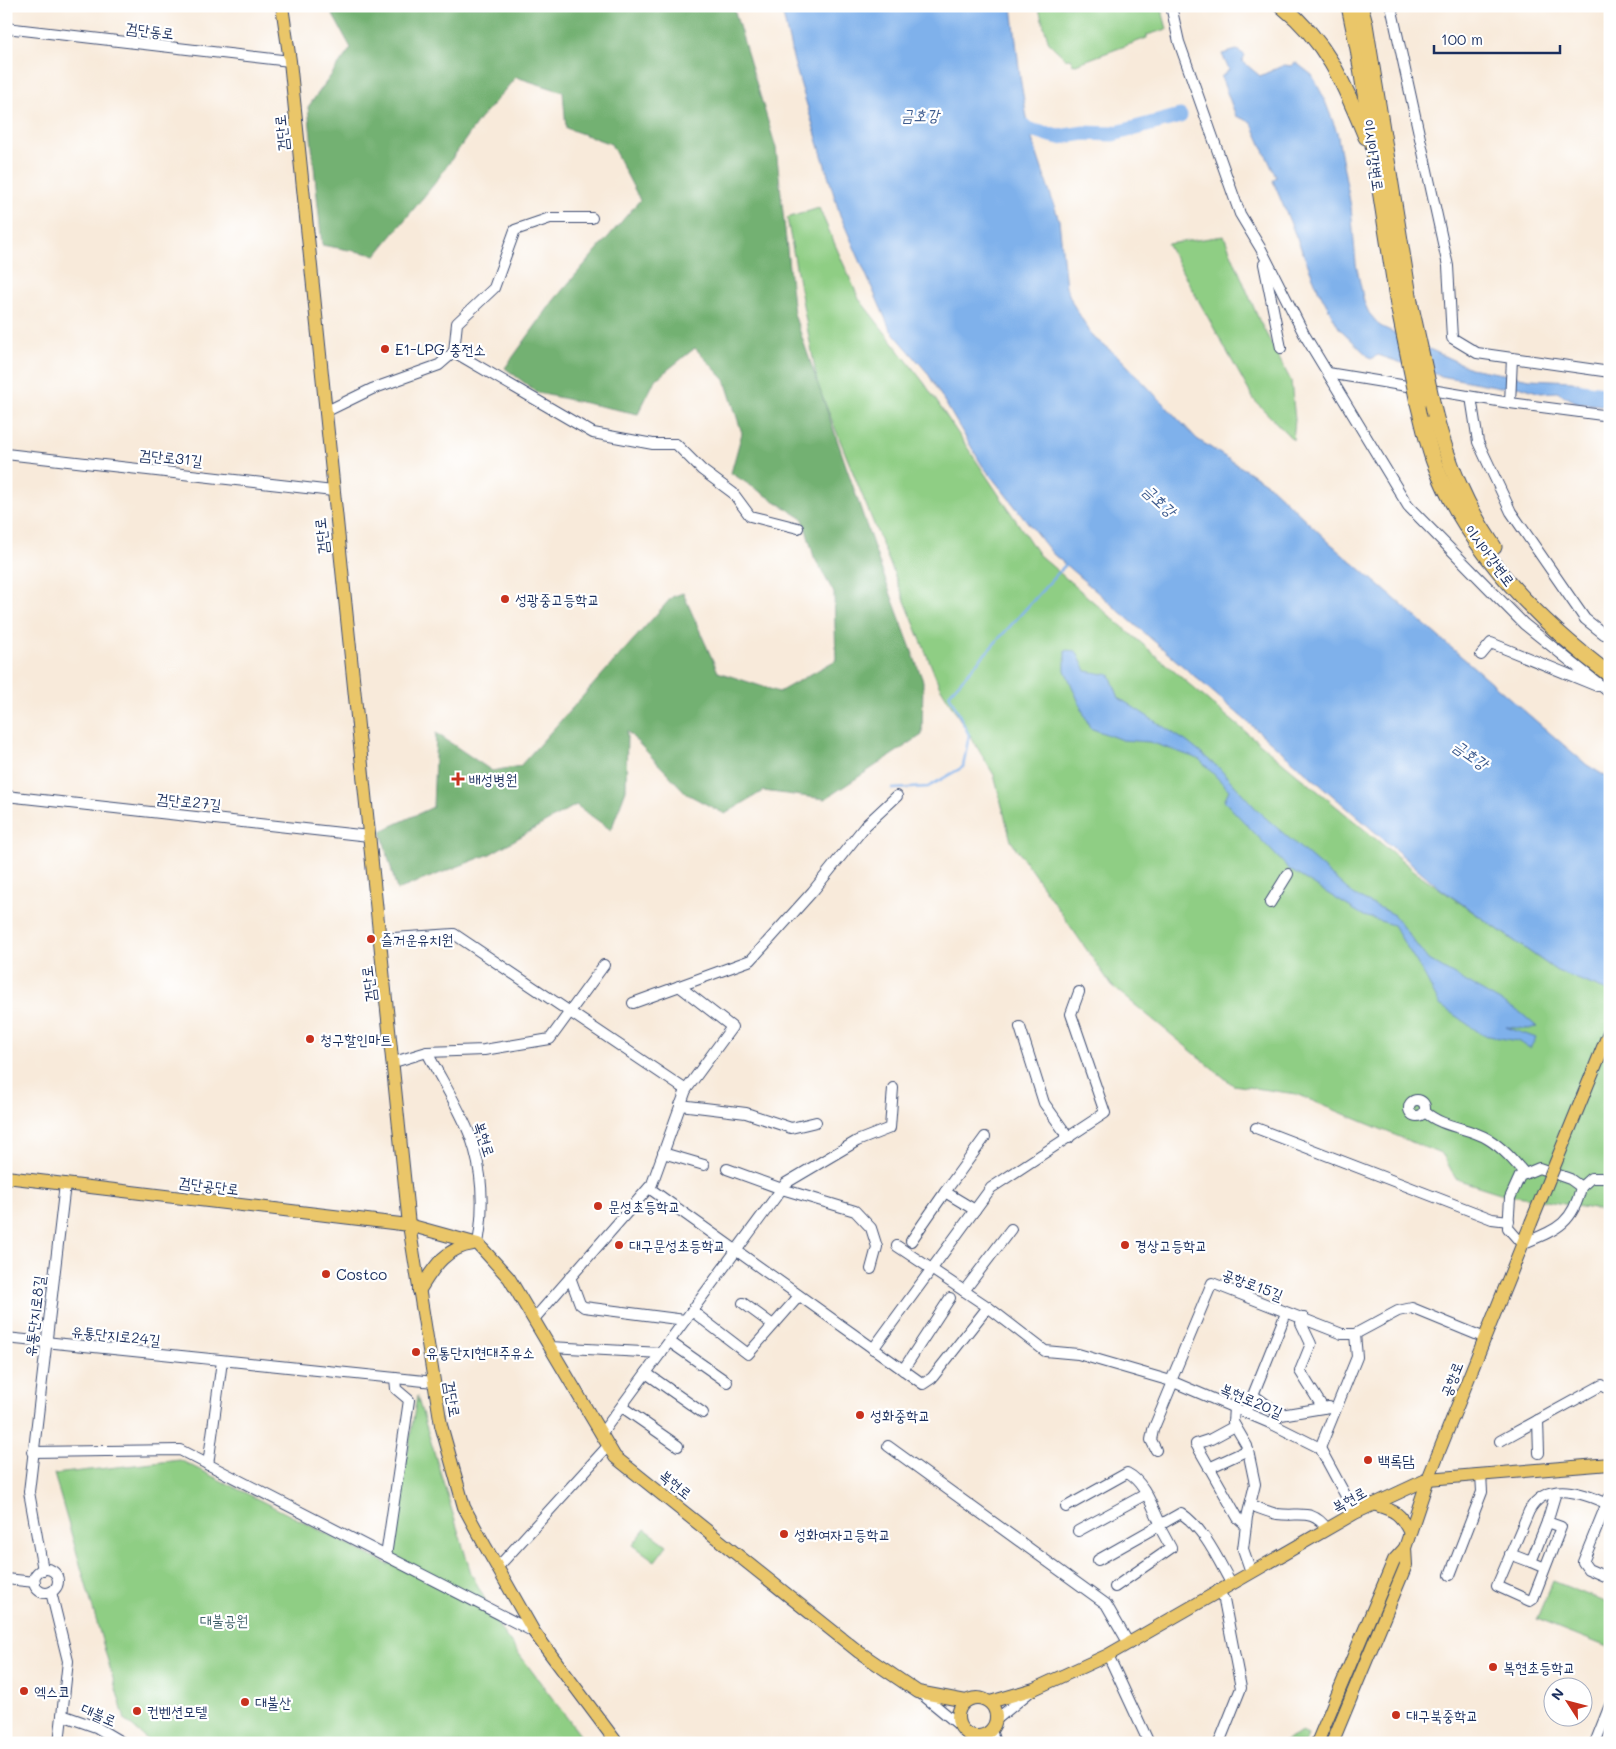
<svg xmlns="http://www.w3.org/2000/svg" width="1616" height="1749" font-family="Mali,'Poor Story',sans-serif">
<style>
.green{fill:#8fce84;stroke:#557e71}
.forest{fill:#73b172;stroke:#477068}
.water{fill:#7fb1eb;stroke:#4d70a4}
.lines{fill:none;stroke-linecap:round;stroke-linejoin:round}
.stream{stroke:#7fb1eb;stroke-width:2.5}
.river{stroke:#7fb1eb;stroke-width:15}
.minor-casing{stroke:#3c4b71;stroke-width:12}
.major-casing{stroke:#3c4b71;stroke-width:14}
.highway-casing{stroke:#3c4b71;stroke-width:17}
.minor{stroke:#fff;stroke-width:10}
.major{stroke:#eac669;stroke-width:12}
.highway{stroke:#eac669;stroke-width:15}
.major-bridge-casing{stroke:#3c4b71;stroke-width:14;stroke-linecap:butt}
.highway-bridge-casing{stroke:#3c4b71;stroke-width:17;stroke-linecap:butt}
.major-bridge{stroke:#eac669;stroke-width:12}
.highway-bridge{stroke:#eac669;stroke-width:15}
.poi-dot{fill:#c8321e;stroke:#fff;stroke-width:2}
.labels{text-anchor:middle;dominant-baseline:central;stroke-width:4.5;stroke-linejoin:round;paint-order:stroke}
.street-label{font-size:15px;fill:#1b2f5e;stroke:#fff}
.poi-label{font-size:15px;fill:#1b2f5e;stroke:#fff;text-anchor:start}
.park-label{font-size:15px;fill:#3e5f69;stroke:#fff}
.water-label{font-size:16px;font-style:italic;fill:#3e5c8f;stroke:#fff}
</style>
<rect width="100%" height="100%" fill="#fff"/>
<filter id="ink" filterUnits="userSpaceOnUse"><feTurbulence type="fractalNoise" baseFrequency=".02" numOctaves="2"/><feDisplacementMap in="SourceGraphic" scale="10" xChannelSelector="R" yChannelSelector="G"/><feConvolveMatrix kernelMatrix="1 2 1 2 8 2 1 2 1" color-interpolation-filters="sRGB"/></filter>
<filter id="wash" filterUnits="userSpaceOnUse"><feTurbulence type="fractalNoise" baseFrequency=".0096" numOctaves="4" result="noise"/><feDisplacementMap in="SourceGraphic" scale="20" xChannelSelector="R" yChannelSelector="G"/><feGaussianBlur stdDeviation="1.12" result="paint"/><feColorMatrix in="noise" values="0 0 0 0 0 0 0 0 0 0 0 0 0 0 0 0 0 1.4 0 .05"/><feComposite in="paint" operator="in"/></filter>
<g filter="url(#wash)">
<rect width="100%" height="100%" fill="#f8eada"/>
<g class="green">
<polygon points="1038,6 1161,6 1167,29 1147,35 1147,38 1073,65 1071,58 1066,59 1049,43"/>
<polygon points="819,208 859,299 925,384 1039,555 1218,709 1416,872 1557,971 1610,989 1610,1212 1500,1193 1456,1179 1443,1155 1296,1094 1233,1085 1112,986 1011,841 994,775 939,685 818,386 787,218"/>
<polygon points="1224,236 1259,320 1291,381 1295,420 1293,440 1254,400 1167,244"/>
<polygon points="417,1396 471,1573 501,1630 586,1743 151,1743 125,1720 54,1474 180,1460 389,1565"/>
<polygon points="645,1529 667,1545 655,1561 633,1545"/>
<polygon points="1553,1581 1610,1604 1610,1648 1537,1619"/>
<polygon points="1302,1732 1308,1735 1305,1743 1281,1743"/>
</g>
<polygon class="forest" points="328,6 733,6 776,148 794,314 881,568 923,681 922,735 825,799 763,791 725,814 687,794 627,731 626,790 611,830 576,805 490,854 397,890 381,831 433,807 436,733 492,771 520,766 672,597 683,593 718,672 779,692 836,660 834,593 814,557 803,519 731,473 742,433 725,380 695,348 655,380 638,414 538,393 505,368 554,300 640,200 611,144 566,128 563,92 516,77 479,120 435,183 376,255 322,245 308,107 351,48"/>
<g class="water">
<polygon points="781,6 1012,6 1020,77 1029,130 1059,220 1066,287 1073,304 1093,337 1119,357 1197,439 1269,485 1330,543 1587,765 1610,779 1610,992 1557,971 1441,889 1053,554 982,465 927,372 890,329 840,215 794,62"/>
<polygon points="1237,50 1245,55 1242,61 1260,76 1284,65 1292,66 1295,62 1312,75 1323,96 1337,132 1351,207 1356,264 1364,302 1369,313 1380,326 1470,368 1530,379 1572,381 1610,395 1610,406 1578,403 1557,392 1540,393 1519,386 1500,387 1441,376 1378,355 1371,359 1339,328 1318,289 1273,181 1276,177 1251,122 1236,116 1221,77 1229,70 1222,54"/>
<polygon points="1065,650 1076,651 1086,671 1110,675 1119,698 1187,742 1219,768 1259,812 1355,896 1393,914 1428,960 1521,1013 1537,1027 1529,1029 1506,1027 1536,1038 1530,1048 1517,1041 1483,1035 1440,1005 1422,971 1393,925 1364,916 1290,870 1224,801 1229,790 1199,759 1150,742 1122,740 1090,728 1065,670"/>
</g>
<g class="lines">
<polyline class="stream" points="892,789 928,787 963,767 969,735 949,694 1067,563"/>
<g class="river">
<polyline points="1013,119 1029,130 1059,137 1084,133 1113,134 1180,116"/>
<polyline points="1581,391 1610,395"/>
</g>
</g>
</g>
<g filter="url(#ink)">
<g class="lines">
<defs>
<g id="minor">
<polyline points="1171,6 1179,42 1240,214 1261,249 1304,334 1408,506 1524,624 1610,693"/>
<polyline points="1391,6 1448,266 1452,338 1477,353 1512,358 1510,403 1610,416"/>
<polyline points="6,28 290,61"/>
<polyline points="1264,264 1281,348"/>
<polyline points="454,352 457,323 494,288 515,230 550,218 592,218"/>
<polyline points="1512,358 1610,372"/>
<polyline points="1328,373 1510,403"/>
<polyline points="1471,397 1478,442 1511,512 1585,619 1604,634 1610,635"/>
<polyline points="325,412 372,389 439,365 454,352 593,433 653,444 676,444 702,470 733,493 750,516 798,528"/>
<polyline points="6,454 333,491"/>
<polyline points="1481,655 1491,643 1597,686"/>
<polyline points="6,796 369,836"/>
<polyline points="1270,903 1288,874"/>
<polyline points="379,939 454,934 686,1090"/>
<polyline points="633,1003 751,960 813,891 866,825 897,796"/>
<polyline points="1020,1027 1044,1103 1069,1138"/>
<path d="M427 1052C441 1080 460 1108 471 1138 483 1172 484 1209 478 1244"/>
<polyline points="394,1062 427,1052 484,1050 550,1039 604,965"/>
<circle cx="1417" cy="1108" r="8"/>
<polyline points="680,1105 746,1113 791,1128 816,1122"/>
<path d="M1425 1112C1443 1128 1468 1127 1488 1139 1503 1148 1514 1161 1525 1174"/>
<polyline points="1256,1128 1492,1219 1509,1221"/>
<polyline points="663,1153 704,1165"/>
<path d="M1539 1168 1570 1179 1581 1187C1573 1225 1555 1230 1522 1244L1508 1228 1510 1198 1520 1176Z"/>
<polyline points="727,1169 782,1189 855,1211 871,1228 877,1247 871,1269"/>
<polyline points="1581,1187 1591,1178 1610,1178"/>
<polyline points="649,1188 923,1384 932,1378 988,1307 1045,1351 1078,1354 1171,1381 1270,1423 1320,1448 1355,1513"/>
<polyline points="945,1192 985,1137"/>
<polyline points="911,1241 945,1192 975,1210"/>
<polyline points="897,1246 988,1307"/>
<polyline points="570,1277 580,1304 584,1307 685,1320"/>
<polyline points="964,1291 1011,1229"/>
<polyline points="743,1303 773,1325"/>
<polyline points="692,1311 748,1354 799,1296"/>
<polyline points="1304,1318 1301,1323 1311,1344 1300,1371 1323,1408"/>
<polyline points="534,1319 652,1184 686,1090 732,1027 679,986"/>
<polyline points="6,1338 434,1382"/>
<polyline points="670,1342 727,1382"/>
<polyline points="550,1347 661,1353"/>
<polyline points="873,1349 991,1188 1105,1113 1071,1014 1079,992"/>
<polyline points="903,1370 950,1298"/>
<polyline points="646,1373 703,1413"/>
<polyline points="1171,1381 1212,1283 1342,1334 1355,1334 1398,1311 1412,1308 1485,1338"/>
<polyline points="1253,1395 1286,1313"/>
<polyline points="622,1407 678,1446"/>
<polyline points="1234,1408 1233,1422 1247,1446 1255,1484 1247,1517 1243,1549 1251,1572"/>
<polyline points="1245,1412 1253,1395 1281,1415"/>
<polyline points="1538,1420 1539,1453"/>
<polyline points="1270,1423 1281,1415 1329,1407"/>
<polyline points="1235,1426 1211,1439 1196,1444 1238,1518 1246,1525"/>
<polyline points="601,1434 786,1183 857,1141 890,1128 893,1088"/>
<polyline points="1500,1441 1602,1385 1610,1390"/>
<polyline points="888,1446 1106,1604 1129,1644"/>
<polyline points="1320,1448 1357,1357 1355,1334"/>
<polyline points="1156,1450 1151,1440 1153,1430 1173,1382"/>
<polyline points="32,1452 180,1450 534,1632"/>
<polyline points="208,1465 222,1361"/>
<polyline points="1209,1468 1248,1450"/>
<polyline points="1609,1498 1583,1562 1588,1569 1604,1576 1610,1564"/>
<path d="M1250 1505C1259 1508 1268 1512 1277 1514 1300 1517 1312 1508 1327 1529"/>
<path d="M1066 1507 1127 1473C1145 1482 1152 1507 1161 1525"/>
<polyline points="1547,1522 1556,1492"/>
<polyline points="1078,1531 1146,1494"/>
<polyline points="1510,1554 1531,1562"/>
<polyline points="386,1556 409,1400 396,1389 395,1378"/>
<path d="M1098 1560 1181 1513C1205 1530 1217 1558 1231 1583"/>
<polyline points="497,1568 608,1446"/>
<path d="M1545 1568 1531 1562 1547 1522 1561 1527 1533 1599 1530 1601 1497 1586 1529 1511C1547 1479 1584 1493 1610 1505"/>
<circle cx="46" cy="1581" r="12"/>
<polyline points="43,1570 29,1492 65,1184"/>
<polyline points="1450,1575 1482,1492 1481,1474"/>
<polyline points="6,1579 35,1582"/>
<polyline points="1115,1587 1171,1548 1159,1526"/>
<polyline points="1218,1590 1224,1600 1241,1688 1219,1743"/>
<polyline points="51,1592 68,1661 59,1743"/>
<polyline points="1108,1655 1149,1743"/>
<polyline points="919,1692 959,1725"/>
<polyline points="62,1715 96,1727 123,1743"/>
<polyline points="997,1719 1031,1691"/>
<polyline points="991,1730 995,1743"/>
<polyline points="974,1736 978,1743"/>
<polyline points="1595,1743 1610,1705"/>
</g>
<g id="major">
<polyline points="282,6 290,61 409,1225 441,1425 464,1507 484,1544 534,1632 617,1743"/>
<polyline points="6,1177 409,1225 478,1244 509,1278 615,1457 859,1652 918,1692 966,1701"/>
<path d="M419 1291C433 1269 444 1248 473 1244"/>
<path d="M1373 1504C1395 1511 1400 1512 1410 1533"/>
<circle cx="977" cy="1717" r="19"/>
<polyline points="990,1702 1034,1689 1108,1655 1355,1513 1428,1479 1610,1464"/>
<polyline points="1317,1743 1394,1560 1405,1548"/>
<polyline points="1332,1743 1406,1565 1405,1548 1428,1479 1531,1223"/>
</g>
<g id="highway">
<path d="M1282 6C1328 43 1344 84 1366 137"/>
<polyline points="1349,6 1358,49 1398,305"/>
<polyline points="1360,6 1365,24 1410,302"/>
<path d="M1418 403C1423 422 1427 443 1434 462 1467 549 1537 620 1610 675"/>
<path d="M1435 415C1448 463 1465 505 1494 547"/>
</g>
</defs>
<use href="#minor" class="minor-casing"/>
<use href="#major" class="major-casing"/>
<use href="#highway" class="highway-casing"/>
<use href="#minor" class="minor"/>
<use href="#major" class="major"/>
<use href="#highway" class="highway"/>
<defs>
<polyline id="major-bridge" points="1531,1223 1610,1030"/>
<g id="highway-bridge">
<polyline points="1410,302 1435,415"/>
<polyline points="1398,305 1418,403"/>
</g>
</defs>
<use href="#major-bridge" class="major-bridge-casing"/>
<use href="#highway-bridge" class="highway-bridge-casing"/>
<use href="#major-bridge" class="major-bridge"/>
<use href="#highway-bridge" class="highway-bridge"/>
</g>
</g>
<g class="poi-dot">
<circle cx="385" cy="349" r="5"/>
<circle cx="505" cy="599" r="5"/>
<path d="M455.5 771.5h5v5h5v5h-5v5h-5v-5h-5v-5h5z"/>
<circle cx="371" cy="939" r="5"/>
<circle cx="310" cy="1039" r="5"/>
<circle cx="598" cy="1206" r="5"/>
<circle cx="619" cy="1245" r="5"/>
<circle cx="1125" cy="1245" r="5"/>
<circle cx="326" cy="1274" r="5"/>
<circle cx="416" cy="1352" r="5"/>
<circle cx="860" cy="1415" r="5"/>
<circle cx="1368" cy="1460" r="5"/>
<circle cx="784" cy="1534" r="5"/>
<circle cx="1493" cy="1667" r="5"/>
<circle cx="24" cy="1691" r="5"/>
<circle cx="245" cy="1702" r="5"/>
<circle cx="137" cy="1711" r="5"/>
<circle cx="1396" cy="1715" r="5"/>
</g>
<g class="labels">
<g class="street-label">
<text transform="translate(150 30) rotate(7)">검단동로</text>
<text transform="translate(281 133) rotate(-96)">검단로</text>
<text transform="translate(1374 155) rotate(82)">이시아강변로</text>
<text transform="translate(171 457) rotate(6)">검단로31길</text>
<text transform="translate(321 536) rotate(-96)">검단로</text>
<text transform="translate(1490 555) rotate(53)">이시아강변로</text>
<text transform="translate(189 801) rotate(6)">검단로27길</text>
<text transform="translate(368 984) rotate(-97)">검단로</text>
<text transform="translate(485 1139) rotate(72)">복현로</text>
<text transform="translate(209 1185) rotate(7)">검단공단로</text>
<text transform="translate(1253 1284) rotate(21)">공항로15길</text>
<text transform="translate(34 1316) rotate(-83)">유통단지로8길</text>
<text transform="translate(116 1335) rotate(6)">유통단지로24길</text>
<text transform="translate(1451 1379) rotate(-68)">공항로</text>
<text transform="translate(453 1399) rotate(81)">검단로</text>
<text transform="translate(1252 1400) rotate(23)">복현로20길</text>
<text transform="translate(676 1484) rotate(39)">복현로</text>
<text transform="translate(1349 1499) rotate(-29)">복현로</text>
<text transform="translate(99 1714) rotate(23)">대불로</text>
</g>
<g class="poi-label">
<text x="395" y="349">E1-LPG 충전소</text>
<text x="515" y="599">성광중고등학교</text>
<text x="469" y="779">배성병원</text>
<text x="381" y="939">즐거운유치원</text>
<text x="320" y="1039">청구할인마트</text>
<text x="608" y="1206">문성초등학교</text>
<text x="629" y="1245">대구문성초등학교</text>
<text x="1135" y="1245">경상고등학교</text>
<text x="336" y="1274">Costco</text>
<text x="426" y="1352">유통단지현대주유소</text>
<text x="870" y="1415">성화중학교</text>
<text x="1378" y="1460">백록담</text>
<text x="794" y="1534">성화여자고등학교</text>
<text x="1503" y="1667">복현초등학교</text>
<text x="34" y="1691">엑스코</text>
<text x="255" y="1702">대불산</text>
<text x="147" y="1711">컨벤션모텔</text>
<text x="1406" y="1715">대구북중학교</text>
</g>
<g class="park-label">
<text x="224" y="1620">대불공원</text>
</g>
<g class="water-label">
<text x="920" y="114">금호강</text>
<text transform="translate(1160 500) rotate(43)">금호강</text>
<text transform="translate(1471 754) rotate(35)">금호강</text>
</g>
</g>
<rect width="1616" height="1749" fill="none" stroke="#fff" stroke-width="25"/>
<g transform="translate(1568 1702) rotate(306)"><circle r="24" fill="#ffffff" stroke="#a4acbf"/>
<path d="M0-4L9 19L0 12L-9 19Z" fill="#c8321e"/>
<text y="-8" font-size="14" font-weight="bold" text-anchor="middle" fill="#1b2f5e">N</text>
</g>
<path d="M1434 45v8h126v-8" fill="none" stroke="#1b2f5e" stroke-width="2.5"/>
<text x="1441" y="45" font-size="15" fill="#1b2f5e" stroke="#ffffff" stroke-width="4" paint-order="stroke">100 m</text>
</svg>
